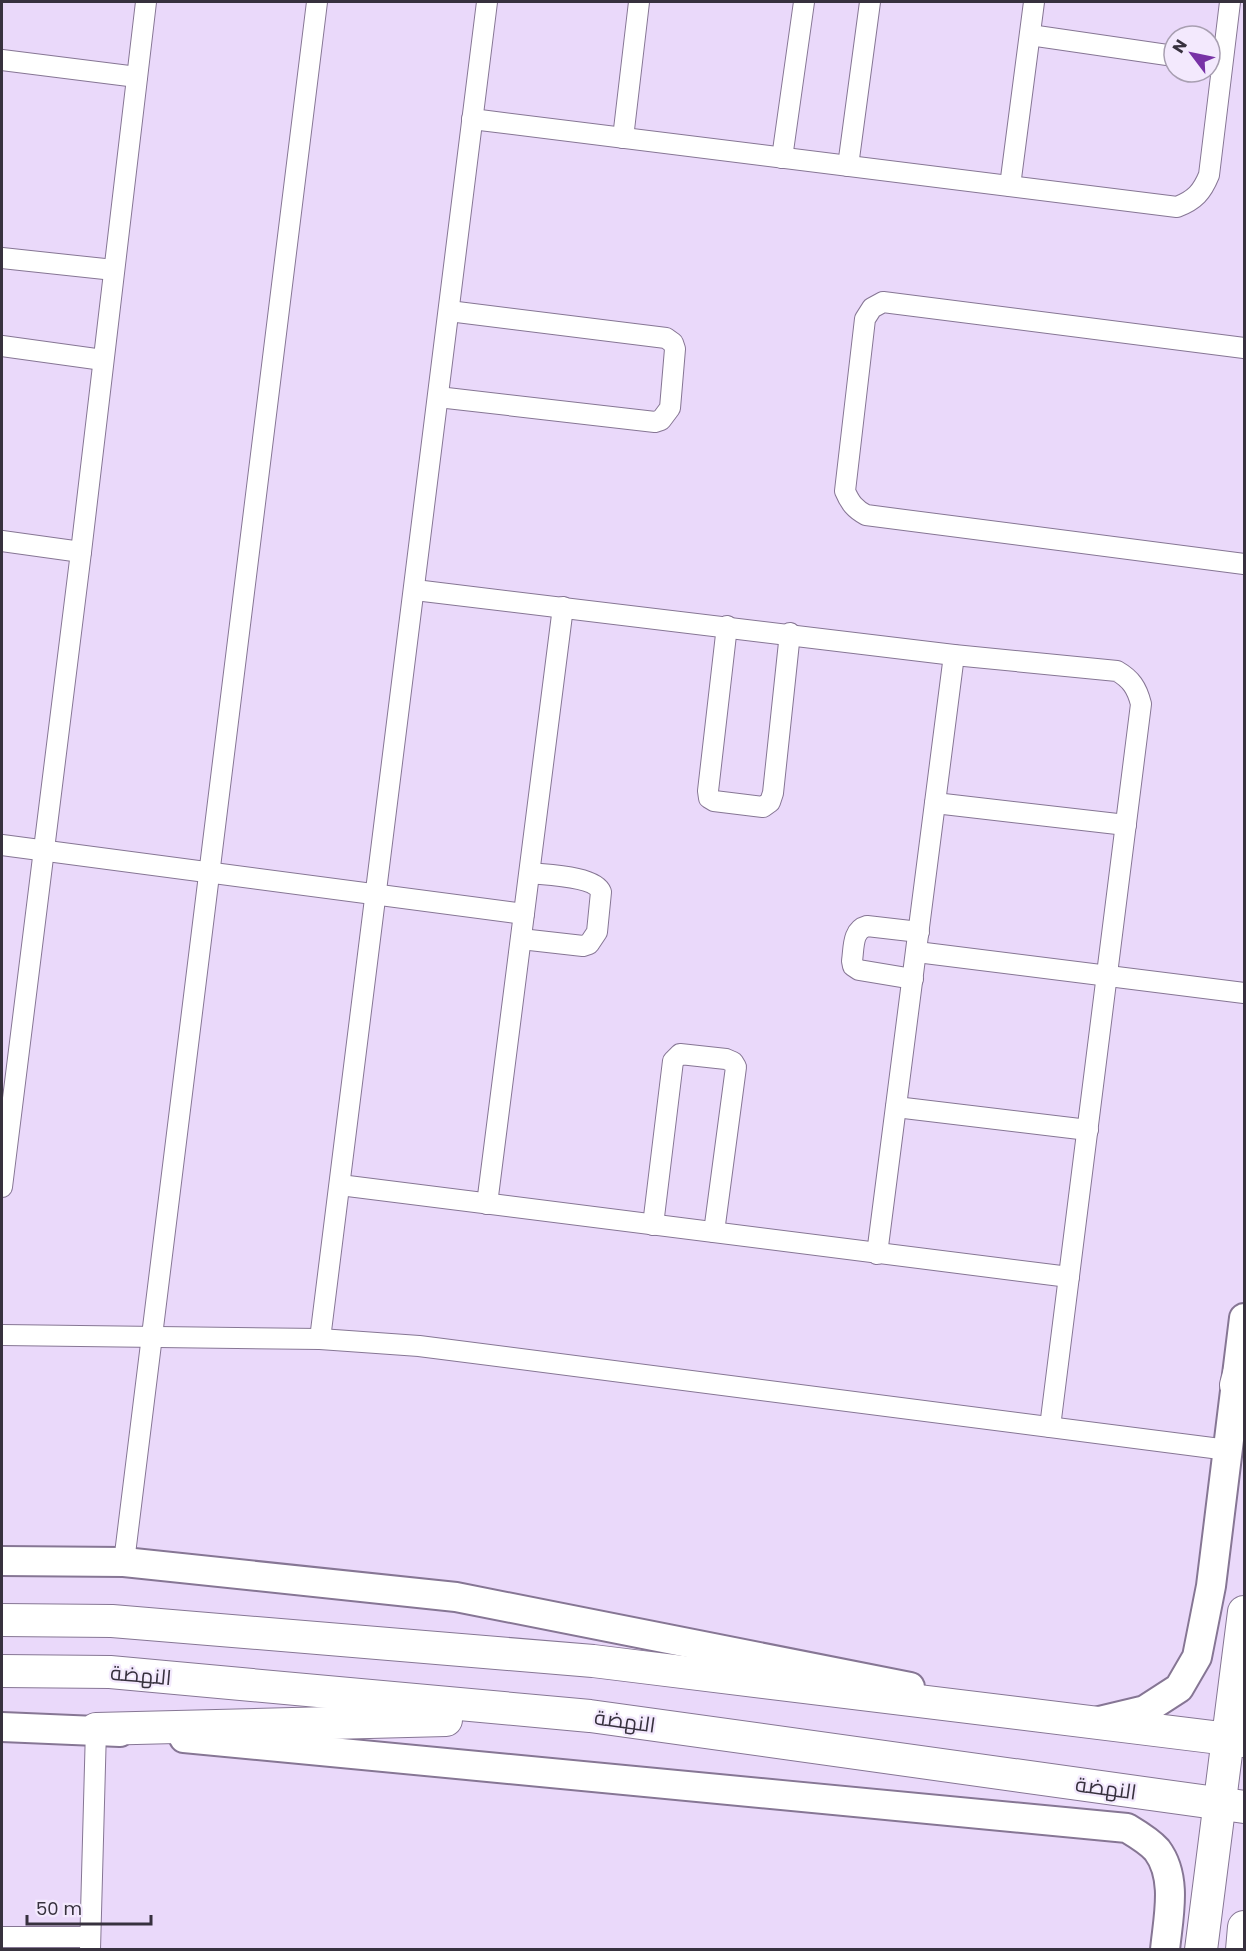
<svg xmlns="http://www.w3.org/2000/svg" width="1246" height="1951" font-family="Poppins,Cairo,sans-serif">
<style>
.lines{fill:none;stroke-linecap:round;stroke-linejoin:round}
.street-casing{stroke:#867694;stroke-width:22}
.secondary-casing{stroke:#867694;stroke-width:32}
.primary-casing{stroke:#867694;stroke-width:34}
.street{stroke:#fff;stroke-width:20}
.secondary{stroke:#fff;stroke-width:28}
.primary{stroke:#fff;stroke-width:32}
.labels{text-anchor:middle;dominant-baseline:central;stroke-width:4.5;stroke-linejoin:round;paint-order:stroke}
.street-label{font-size:21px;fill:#37313e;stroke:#f3e9fd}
</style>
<rect width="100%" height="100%" fill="#ead9fa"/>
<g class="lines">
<defs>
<g id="street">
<polyline points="1030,35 1174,56"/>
<polyline points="2,60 137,77"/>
<path d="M472 119 1177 207C1195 200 1202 192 1209 175L1230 2"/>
<polyline points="623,138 639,2"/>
<polyline points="782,158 804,2"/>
<polyline points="848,166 870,2"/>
<polyline points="1010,186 1034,2"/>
<polyline points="2,258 114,270"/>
<polyline points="2,346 103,360"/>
<path d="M1244 348 883 302 872 308 865 319 845 491C850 503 855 509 866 515L1244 564"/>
<polyline points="438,397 655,422 661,420 670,408 675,349 673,343 666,338 449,311"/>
<polyline points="2,541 81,552"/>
<path d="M415 590 954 655 1117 671C1131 679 1137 688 1141 704L1050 1427"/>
<polyline points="727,626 708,791 709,798 714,801 763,807 770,802 773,793 790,633"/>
<polyline points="935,803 1126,825"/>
<polyline points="2,845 524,914"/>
<path d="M521 939 583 946 589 944 597 932 601 892C595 876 546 875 530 873"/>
<polyline points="917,952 1244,993"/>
<path d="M913 979 859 970 853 966 852 961C854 948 852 930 867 926L919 932"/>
<polyline points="896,1107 1088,1130"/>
<polyline points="340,1185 1069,1277"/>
<polyline points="2,1187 81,552 146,2"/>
<polyline points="487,1204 563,607"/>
<polyline points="653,1225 673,1061 680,1054 726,1059 733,1062 736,1067 714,1232"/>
<polyline points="877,1254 954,655"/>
<polyline points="2,1335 320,1339 419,1346 1228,1450"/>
<polyline points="320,1339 487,2"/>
<polyline points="124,1562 317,2"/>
<polyline points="2,1937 90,1937"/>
<polyline points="90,1950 96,1729"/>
</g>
<g id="secondary">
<polyline points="2,1561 124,1562 456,1597 910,1687"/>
<polyline points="1099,1721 1145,1710 1179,1688 1197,1657 1211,1586 1244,1318"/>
<polyline points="2,1727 120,1732"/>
<path d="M184 1738 1127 1828C1137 1834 1149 1841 1157 1850 1178 1878 1168 1918 1165 1950"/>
</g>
<g id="primary">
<polyline points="1236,1385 1244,1356"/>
<polyline points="2,1620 112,1621 593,1661 1244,1741"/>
<polyline points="2,1671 110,1672 590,1716 1244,1807"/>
<polyline points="96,1729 446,1720"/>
<polyline points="1201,1950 1244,1612"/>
<polyline points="1242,1950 1244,1927"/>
</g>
</defs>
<use href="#street" class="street-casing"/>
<use href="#secondary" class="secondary-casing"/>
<use href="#primary" class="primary-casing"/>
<use href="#street" class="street"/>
<use href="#secondary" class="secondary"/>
<use href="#primary" class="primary"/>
</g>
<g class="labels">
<g class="street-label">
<text transform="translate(141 1675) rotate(5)">النهضة</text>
<text transform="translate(625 1721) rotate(8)">النهضة</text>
<text transform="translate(1106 1788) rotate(8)">النهضة</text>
</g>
</g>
<rect width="1246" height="1951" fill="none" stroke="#37313e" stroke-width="6"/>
<g transform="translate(1192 54) rotate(302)"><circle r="28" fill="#f3e9fd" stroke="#a89fb1" stroke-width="1.5"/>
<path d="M0-4.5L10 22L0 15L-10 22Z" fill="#7832a6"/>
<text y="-9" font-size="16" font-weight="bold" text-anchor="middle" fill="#37313e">N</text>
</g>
<path d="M27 1915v9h124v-9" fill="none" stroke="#37313e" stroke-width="3"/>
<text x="36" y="1915" font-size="18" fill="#37313e" stroke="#f3e9fd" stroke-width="4.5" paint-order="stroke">50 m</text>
</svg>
